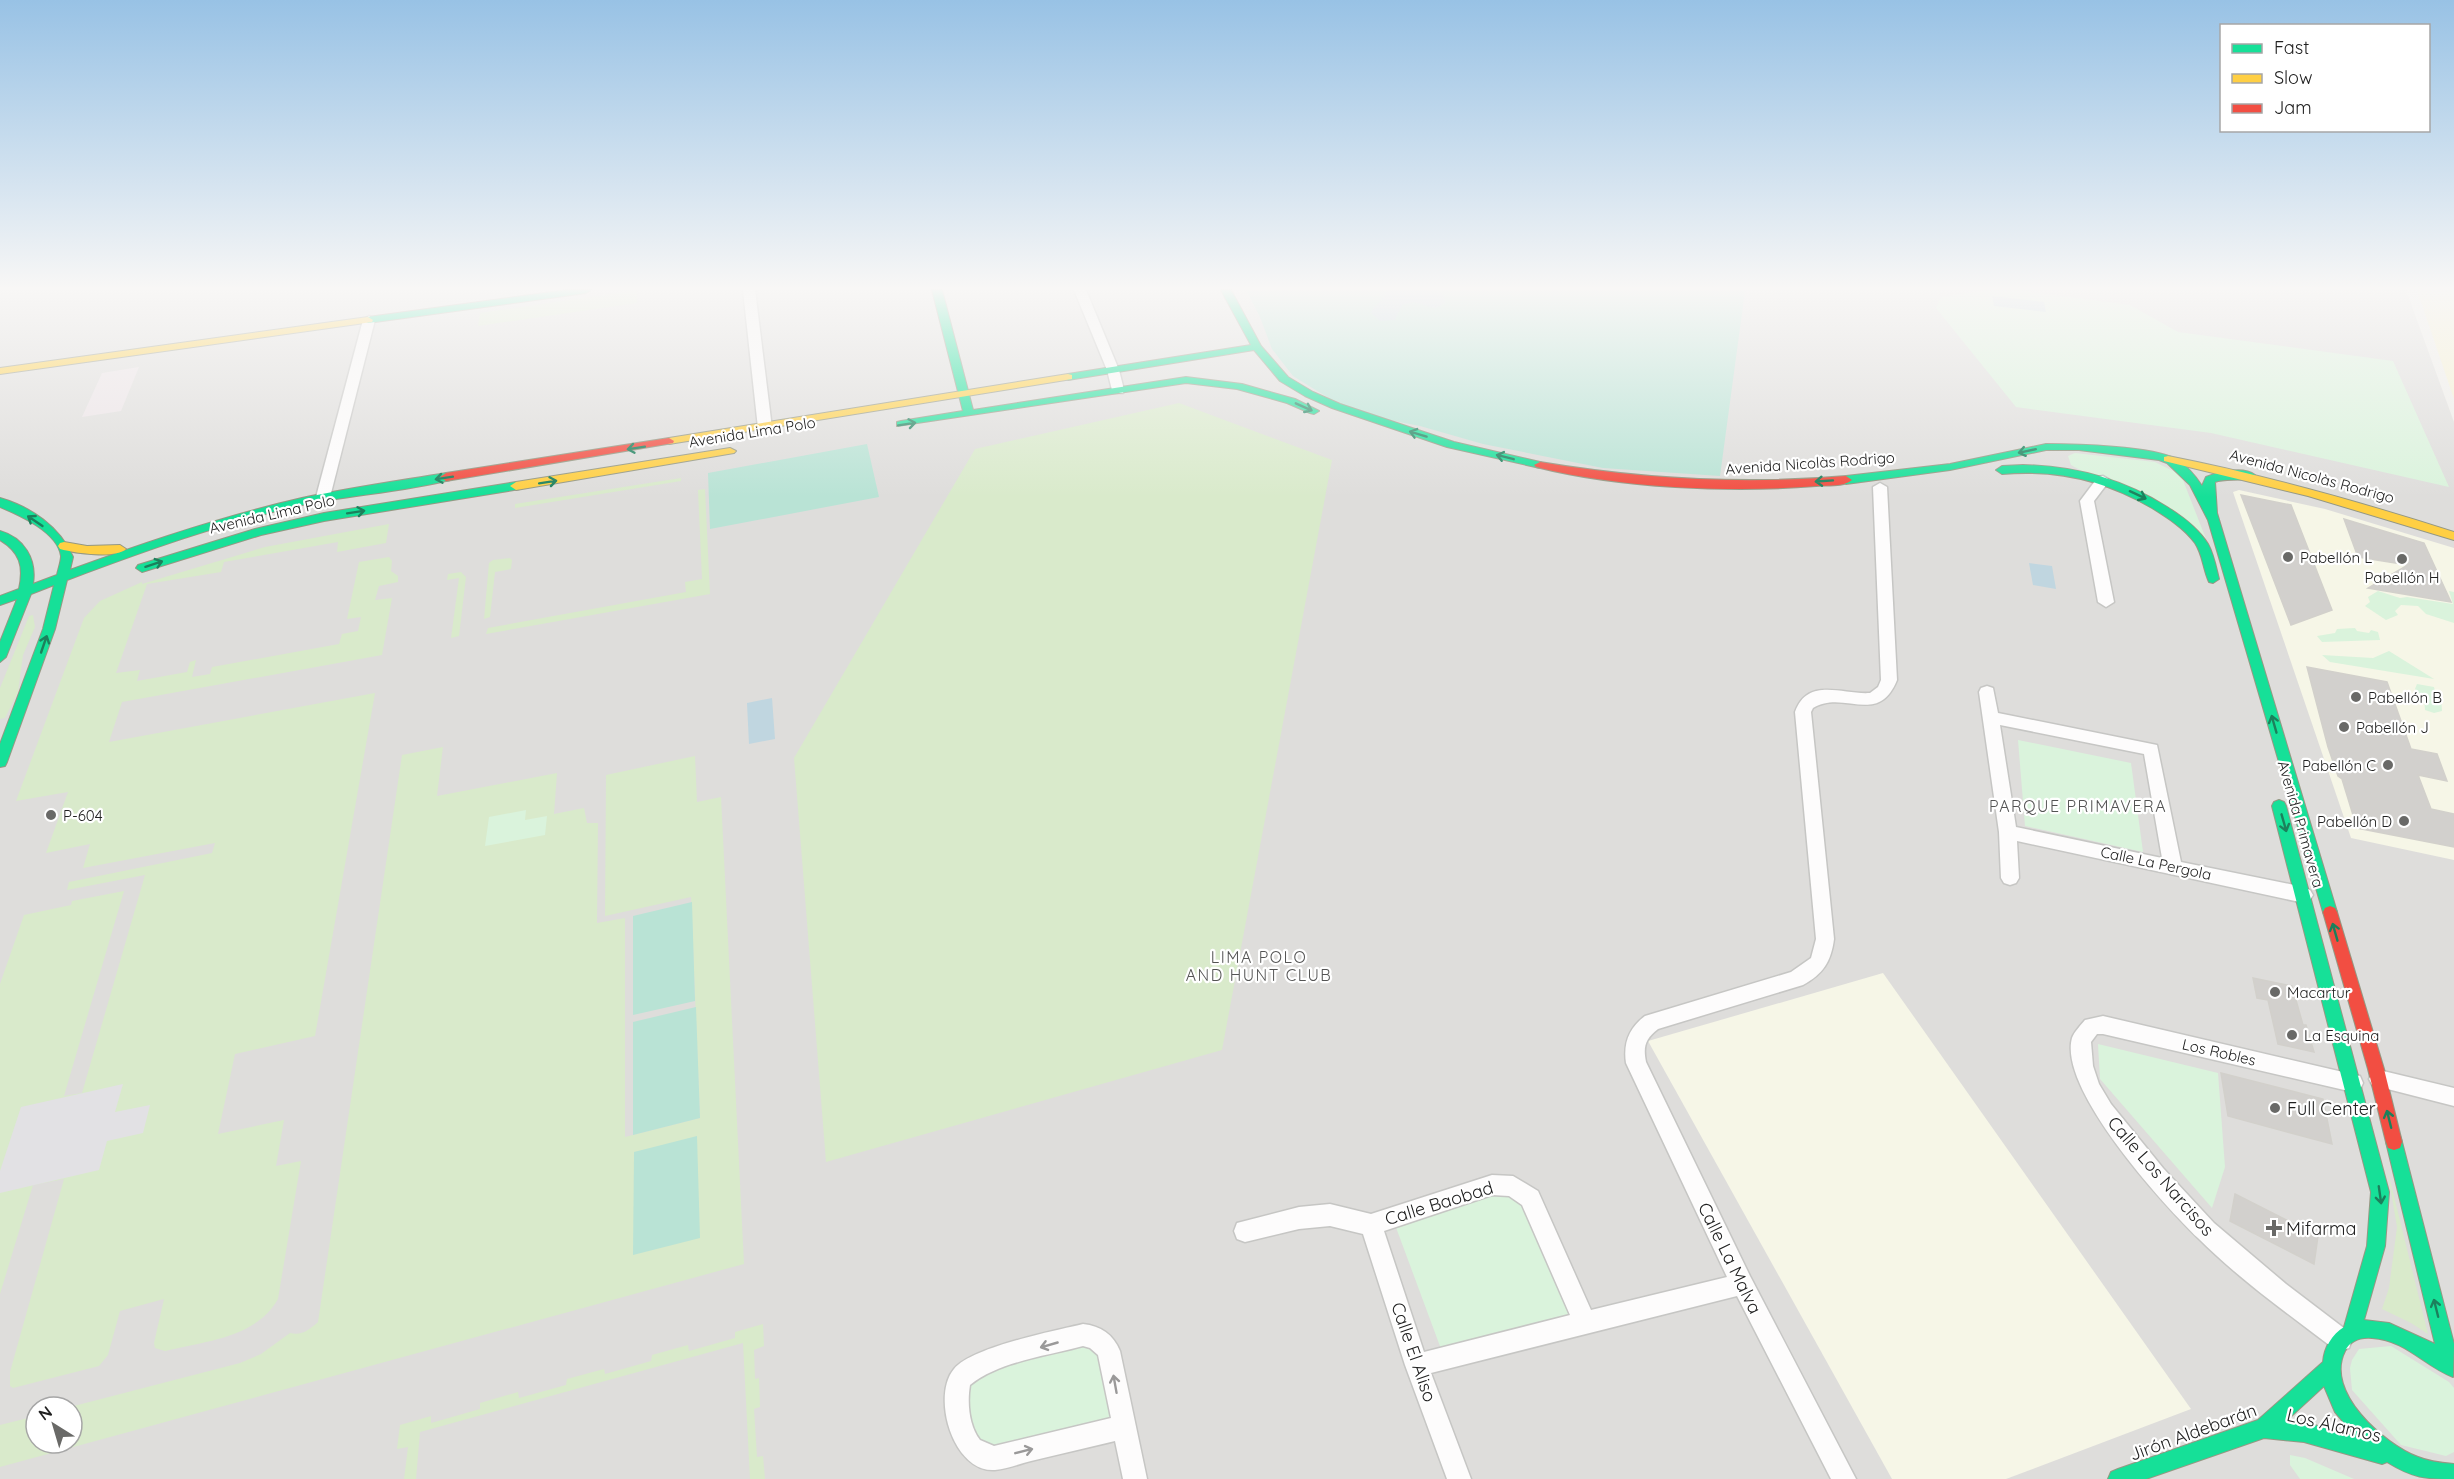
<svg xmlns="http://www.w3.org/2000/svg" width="2454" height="1479" font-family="Quicksand,sans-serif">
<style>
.residential{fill:#dedddb;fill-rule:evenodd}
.industrial{fill:#ece4e7}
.education{fill:#f6f6e7}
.grass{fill:#d9eacb}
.sand{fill:#f6f1d1}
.park{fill:#daf3dc}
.pitch{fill:#b9e3d5}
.plaza{fill:#e2e1e4}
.water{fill:#c0d6e0}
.building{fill:#d2d0cd;stroke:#d2d0cb;stroke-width:1.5}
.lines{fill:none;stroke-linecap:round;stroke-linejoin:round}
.street-casing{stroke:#c6c6c4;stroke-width:3}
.fast-casing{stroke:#959883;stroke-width:2}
.slow-casing{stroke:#959883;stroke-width:2}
.jam-casing{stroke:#959883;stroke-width:2}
.street{fill:#fdfcfc;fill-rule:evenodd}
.fast{fill:#16e098;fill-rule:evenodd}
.slow{fill:#ffcf43;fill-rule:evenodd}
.jam{fill:#f24e42;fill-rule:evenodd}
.oneway{stroke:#1c805c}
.oneway2{stroke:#9a9999}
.poi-dot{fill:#696967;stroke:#fff;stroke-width:2}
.labels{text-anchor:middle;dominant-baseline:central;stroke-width:4.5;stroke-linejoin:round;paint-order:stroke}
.street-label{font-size:15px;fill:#212121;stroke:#fff}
.poi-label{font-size:15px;fill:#212121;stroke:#fff;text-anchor:start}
.neighbourhood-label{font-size:16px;letter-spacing:1.5px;fill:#545454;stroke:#fff}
.near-poi-label{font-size:18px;fill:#212121;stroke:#fff;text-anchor:start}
.near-street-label{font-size:18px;fill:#212121;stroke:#fff}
</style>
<rect width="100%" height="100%" fill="#efeeea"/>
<path class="residential" d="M0 290H2406L2454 422V1479H0ZM36 1407H72V1443H36Z"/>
<polygon class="industrial" points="139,367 121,411 82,417 102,373"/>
<g class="education">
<polygon points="2239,490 2325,509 2454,548 2454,860 2351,838 2233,492"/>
<polygon points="1883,973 2191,1409 2006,1479 1892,1479 1648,1041"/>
</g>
<g class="grass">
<polygon points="637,290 637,303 478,326 480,313"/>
<polygon points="1179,403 1332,460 1222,1050 826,1162 794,758 975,449"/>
<polygon points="681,478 681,481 515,508 515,504"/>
<polygon points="705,489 710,594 486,634 488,628 686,592 685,582 702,579 698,490"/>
<path d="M389 524 386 543 337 552 338 542 224 562 221 572 147 584 116 673 140 670 137 681 187 672 190 662 196 660 192 677 210 674 212 667 339 644 342 634 358 631 361 617 347 619 359 562 389 557 392 561 391 571 398 576V582L379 586 375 600 392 598 382 655 122 702 109 742 375 693 315 1036 235 1054 218 1134 284 1120 276 1166 301 1161 278 1299C256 1338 205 1341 165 1351L155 1348 154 1343 164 1299 120 1311 108 1355 99 1366 13 1388 10 1386V1372L64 1179 33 1185 0 1294V984L24 915 71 905 72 901 124 891 64 1096 82 1093 145 875 67 890 69 882 212 853 215 843 83 868 90 844 46 853 68 792 16 801 84 618 100 601 142 582V584L265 547Z"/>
<polygon points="510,558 512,560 511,569 495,572 490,617 484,619 489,563 493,560"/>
<polygon points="461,572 466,577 459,636 451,638 459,578 447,580 448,574"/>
<polygon points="33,615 35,627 23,655 18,692 5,718 0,719 0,688 29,616"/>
<path d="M443 747 437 796 557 773 554 814 584 808 587 823H598L597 923 625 918V1137L700 1118 691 897 605 916 606 775 695 756 697 802 721 797 744 1264 0 1467V1425L36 1416V1443H72V1407H70L240 1363 261 1354 290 1333C302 1336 309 1330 318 1322L402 755Z"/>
<polygon points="2387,1168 2428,1334 2411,1323 2382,1309 2389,1288 2397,1227"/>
<polygon points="763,1324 764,1346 754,1350 755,1379 759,1378 760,1407 754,1409 757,1457 763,1456 765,1479 750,1479 743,1343 420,1432 416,1479 404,1479 408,1447 397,1449 400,1425 431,1416 431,1423 480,1409 480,1403 518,1392 519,1398 566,1385 567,1379 604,1369 605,1374 651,1361 652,1355 688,1345 689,1351 735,1338 735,1332"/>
</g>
<polygon class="sand" points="2417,290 2454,290 2454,399"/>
<g class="park">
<polygon points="1987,290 2016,290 2130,305 2178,332 2393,361 2449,487 2211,433 2016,407 1936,308 1941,297"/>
<polygon points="2075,453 2155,462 2181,475 2206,539 2071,465 2068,456"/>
<polygon points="2378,591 2400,598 2407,597 2453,604 2449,591 2454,592 2454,623 2426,614 2418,606 2401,605 2395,611 2398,615 2386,620 2365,606 2370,602 2368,597"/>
<polygon points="2355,628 2357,631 2369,633 2371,630 2378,632 2380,640 2322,642 2317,636 2335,633 2337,629"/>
<polygon points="2389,651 2434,679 2330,662 2322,655 2373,658"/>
<polygon points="2417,684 2434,687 2436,695 2441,697 2442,711 2434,713 2425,710 2424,698 2415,689"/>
<polygon points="2018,740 2131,763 2143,852 2025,826"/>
<polygon points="526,810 525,820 547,816 545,835 485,846 489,817"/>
<polygon points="2098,1044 2218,1073 2225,1167 2212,1208 2100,1079"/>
<polygon points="1515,1187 1572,1317 1444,1357 1394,1222"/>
<polygon points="1076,1337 1097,1344 1116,1429 994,1459 970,1448 962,1378"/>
<polygon points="2391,1346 2449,1382 2454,1388 2454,1452 2446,1456 2401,1445 2352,1390 2350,1368 2352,1360 2359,1349"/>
<polygon points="2290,1455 2305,1458 2354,1479 2300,1479 2290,1465"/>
</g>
<g class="pitch">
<polygon points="1246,290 1742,290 1745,291 1720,476 1603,468 1483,444 1420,426 1373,417 1340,405 1293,376 1272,349 1260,317"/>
<polygon points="867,444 879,497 710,529 708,473"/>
<polygon points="692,902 695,1001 633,1015 633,916"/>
<polygon points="696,1007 700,1118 633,1135 633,1022"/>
<polygon points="697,1136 700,1238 633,1255 634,1152"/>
</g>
<polygon class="plaza" points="123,1084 115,1112 150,1105 143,1133 107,1141 99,1170 0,1193 0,1171 21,1107"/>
<g class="water">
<path d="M1388 290H1435L1444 295 1445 303 1436 308C1420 306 1419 298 1402 305L1395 320 1380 321 1371 313C1373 306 1383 302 1388 290Z"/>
<polygon points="1992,296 2044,302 2046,312 1994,306"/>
<polygon points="2029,563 2052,566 2056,589 2033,585"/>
<polygon points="772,698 775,739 749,744 747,703"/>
</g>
<g class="building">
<polygon points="2241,495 2291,505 2332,610 2291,625"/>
<polygon points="2344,519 2424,543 2451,602 2368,588 2408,565 2358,557"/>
<polygon points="2307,667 2387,682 2411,749 2437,754 2447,781 2418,775 2431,809 2454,814 2454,847 2357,828 2342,779 2338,776 2328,747"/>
<polygon points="2253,978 2292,986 2303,1025 2306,1025 2314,1052 2278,1044 2268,1000 2257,998"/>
<polygon points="2221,1073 2323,1099 2332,1144 2228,1116"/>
<polygon points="2235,1194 2318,1236 2314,1264 2230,1221"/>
</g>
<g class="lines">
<defs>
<g id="street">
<polygon points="743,290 755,290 772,428 765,432 758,428"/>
<polygon points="1074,290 1086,290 1119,370 1124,390 1123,393 1113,393 1112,390 1107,370"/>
<polygon points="369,316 375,320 330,497 323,501 316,497 363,320"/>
<polygon points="2103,476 2110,480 2094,501 2114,602 2106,607 2098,602 2080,501 2098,477"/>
<path d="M1880 483 1887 487 1897 680C1878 727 1844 689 1813 708L1811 712 1834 939C1831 962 1823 974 1803 985L1658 1029C1645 1039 1643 1047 1646 1062L1750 1276 1856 1479H1831L1737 1296 1431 1373 1471 1479H1447L1405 1365 1363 1234 1330 1226 1299 1229 1245 1242 1237 1239 1234 1231 1237 1223 1299 1207 1330 1204 1371 1214 1492 1175 1513 1176 1538 1191 1591 1310 1727 1277 1626 1063C1623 1043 1629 1028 1645 1016L1791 972 1811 958 1816 939 1795 712C1808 676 1843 695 1870 693L1878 687 1881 680 1873 487ZM1492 1195 1509 1196 1522 1205 1570 1315 1424 1352 1384 1231Z"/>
<path d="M1987 686 1993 688 1998 713 2157 745 2181 862 2304 887 2310 890 2313 895 2310 900 2304 903 2017 841 2019 878 2016 883 2010 885 2004 883 2001 878 1999 832 1979 692 1981 688ZM2000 725 2144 754 2162 858 2016 827Z"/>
<path d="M2103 1016 2360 1076 2363 1083 2360 1090 2353 1092 2103 1034H2097L2091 1042 2093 1066 2099 1084 2111 1104 2163 1168 2214 1223 2286 1284 2349 1332 2352 1340 2349 1348 2341 1351 2333 1348C2287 1313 2239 1279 2198 1238 2163 1204 2058 1089 2072 1038 2074 1032 2081 1025 2085 1020Z"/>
<polygon points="2379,1070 2454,1088 2454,1106 2372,1085 2369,1079 2372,1073"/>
<path d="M1083 1324C1101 1326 1113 1334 1120 1351L1147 1479H1123L1115 1441C1087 1448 1059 1454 1031 1461 1019 1464 1007 1469 995 1470 953 1473 931 1396 954 1369 972 1347 1054 1331 1083 1324ZM1083 1346 1090 1348 1098 1355 1111 1418 994 1446 980 1440C969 1426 967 1403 970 1385 1000 1361 1047 1356 1083 1346Z"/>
</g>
<g id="fast">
<polygon points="566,290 591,290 586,293 368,323 363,320 368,317"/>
<polygon points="932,290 942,290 973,410 1186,377 1242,384 1295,399 1319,411 1314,414 1310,413 1287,403 1237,389 1186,383 897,426 897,422 901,421 963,411"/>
<polygon points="1221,290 1231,290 1261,346 1288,377 1313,392 1340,404 1454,442 1540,462 1546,465 1540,468 1447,447 1332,408 1305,396 1280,381 1254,350 1068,380 1063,377 1068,374 1251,345"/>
<path d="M2046 444C2075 444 2153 446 2176 459 2187 466 2195 475 2202 486L2206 477C2219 472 2243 466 2255 475 2245 483 2227 477 2215 482L2217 513 2337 912 2335 916 2330 918 2325 916 2323 912 2208 520 2190 485 2167 463 2159 460 2079 450H2046L1950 470 1846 484 1840 480 1846 476 1950 464Z"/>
<path d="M2023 465C2076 466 2123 479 2167 507 2183 517 2198 528 2208 544 2214 555 2216 567 2219 579L2213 583 2209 582C2203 569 2203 555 2195 543 2184 528 2168 518 2152 508 2105 480 2057 469 2002 474L1996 470 2002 466Z"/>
<path d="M446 473 452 477 450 480C402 492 351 495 302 505 222 523 144 551 67 580L55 629 7 762 5 766 0 767V744L43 629 54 585 31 594 6 657 0 662V642L17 599 0 605V596L19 589C24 566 20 552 0 540V531C24 538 37 559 33 584L57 575C58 569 61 562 61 556 58 532 19 515 0 507V498C31 507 60 527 73 557L70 570C146 542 223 516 302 498 349 488 398 481 446 473Z"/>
<polygon points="516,482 520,483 520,489 324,521 261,535 142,572 136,568 138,565 255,529 324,513"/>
<path d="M2279 800 2284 802 2286 806 2389 1192 2385 1246 2364 1320 2389 1323 2435 1344 2386 1142 2388 1136 2394 1134 2400 1136 2402 1142 2454 1344 2453 1377C2424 1366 2406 1340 2372 1338 2360 1337 2350 1341 2345 1351 2324 1392 2384 1444 2418 1457 2430 1462 2442 1463 2454 1464V1479C2425 1479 2413 1478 2387 1462L2382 1464 2304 1442 2264 1438 2146 1479H2108L2111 1472 2118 1469 2258 1420 2323 1362C2324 1348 2332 1334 2344 1327L2367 1246 2371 1192 2272 806 2274 802ZM2324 1386 2335 1412 2356 1437 2304 1422 2286 1421Z"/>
</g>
<g id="slow">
<polygon points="368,317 373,320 372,322 0,374 0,368"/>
<polygon points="1068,374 1072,375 1072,379 669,444 664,441 669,438"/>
<polygon points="730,448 736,451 734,453 516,490 510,486 516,482"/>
<path d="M2168 456C2265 475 2360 502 2454 532V540L2308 496 2164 461V457Z"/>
<path d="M64 542 87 546 120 545 126 549C116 559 74 553 60 549L58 546 60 543Z"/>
</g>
<g id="jam">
<polygon points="669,438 674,441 673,443 446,481 440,477 446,473"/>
<path d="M1540 462C1642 479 1743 485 1846 476L1852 480C1844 487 1827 485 1816 486 1731 493 1619 488 1536 467L1534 465Z"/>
<polygon points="2330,906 2335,908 2337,912 2384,1069 2402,1142 2400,1148 2394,1150 2388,1148 2386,1142 2368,1069 2323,912 2325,908"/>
</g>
</defs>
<use href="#street" class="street-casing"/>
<use href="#fast" class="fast-casing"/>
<use href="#slow" class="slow-casing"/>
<use href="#jam" class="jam-casing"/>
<use href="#street" class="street"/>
<use href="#fast" class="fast"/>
<use href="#slow" class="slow"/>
<use href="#jam" class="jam"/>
</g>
<defs><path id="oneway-shaft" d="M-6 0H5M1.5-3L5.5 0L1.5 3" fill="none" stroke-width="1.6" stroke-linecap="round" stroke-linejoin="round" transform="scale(1.5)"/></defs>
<g class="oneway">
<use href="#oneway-shaft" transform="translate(1304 407) rotate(24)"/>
<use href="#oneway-shaft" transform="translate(907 424) rotate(-9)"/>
<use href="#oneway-shaft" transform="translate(1418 434) rotate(-163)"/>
<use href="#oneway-shaft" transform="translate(636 448) rotate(171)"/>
<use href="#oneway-shaft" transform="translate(2027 451) rotate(168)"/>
<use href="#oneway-shaft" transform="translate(1505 457) rotate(-166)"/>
<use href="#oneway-shaft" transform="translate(444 478) rotate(171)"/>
<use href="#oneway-shaft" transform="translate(1824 481) rotate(176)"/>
<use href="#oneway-shaft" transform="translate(548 482) rotate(-9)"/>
<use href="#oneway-shaft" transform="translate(2138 495) rotate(25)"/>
<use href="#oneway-shaft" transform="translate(356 512) rotate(-9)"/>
<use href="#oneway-shaft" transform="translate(35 521) rotate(-146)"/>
<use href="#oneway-shaft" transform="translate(154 564) rotate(-18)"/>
<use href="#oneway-shaft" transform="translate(44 644) rotate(-71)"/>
<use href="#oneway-shaft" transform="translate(2274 724) rotate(-106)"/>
<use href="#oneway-shaft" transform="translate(2284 823) rotate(74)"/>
<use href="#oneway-shaft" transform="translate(2335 932) rotate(-106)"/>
<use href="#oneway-shaft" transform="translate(2389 1119) rotate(-104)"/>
<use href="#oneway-shaft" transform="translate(2380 1195) rotate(82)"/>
<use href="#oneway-shaft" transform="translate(2436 1308) rotate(-104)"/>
</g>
<g class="oneway2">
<use href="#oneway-shaft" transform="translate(1049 1345) rotate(164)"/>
<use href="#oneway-shaft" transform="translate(1115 1384) rotate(-100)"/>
<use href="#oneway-shaft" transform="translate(1024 1451) rotate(-14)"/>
</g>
<linearGradient id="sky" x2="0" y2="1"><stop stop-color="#98c2e5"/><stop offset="0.58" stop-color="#f8f7f6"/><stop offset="1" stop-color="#f8f7f6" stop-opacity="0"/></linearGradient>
<rect width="2454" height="497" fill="url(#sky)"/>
<g class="poi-dot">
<circle cx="2288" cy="557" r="6"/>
<circle cx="2402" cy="559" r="6"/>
<circle cx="2356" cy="697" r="6"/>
<circle cx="2344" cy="727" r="6"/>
<circle cx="2388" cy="765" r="6"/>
<circle cx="51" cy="815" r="6"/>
<circle cx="2404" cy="821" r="6"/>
<circle cx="2275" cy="992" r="6"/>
<circle cx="2292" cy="1035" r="6"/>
<circle cx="2275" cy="1108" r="6"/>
<path d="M2271 1219h6v6h6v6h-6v6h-6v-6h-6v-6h6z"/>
</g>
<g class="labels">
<g class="street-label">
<text transform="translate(752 432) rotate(-9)">Avenida Lima Polo</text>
<text transform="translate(1810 463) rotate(-4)">Avenida Nicolàs Rodrigo</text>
<text transform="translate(2312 476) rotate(15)">Avenida Nicolàs Rodrigo</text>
<text transform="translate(272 514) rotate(-13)">Avenida Lima Polo</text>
<text transform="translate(2301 824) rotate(74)">Avenida Primavera</text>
<text transform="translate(2156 863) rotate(12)">Calle La Pergola</text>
<text transform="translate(2219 1052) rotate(13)">Los Robles</text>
</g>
<g class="poi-label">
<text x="2300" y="557">Pabellón L</text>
<text x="2402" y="577" text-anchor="middle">Pabellón H</text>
<text x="2368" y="697">Pabellón B</text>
<text x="2356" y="727">Pabellón J</text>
<text x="2376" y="765" text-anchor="end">Pabellón C</text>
<text x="63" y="815">P-604</text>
<text x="2392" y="821" text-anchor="end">Pabellón D</text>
<text x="2287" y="992">Macartur</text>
<text x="2304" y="1035">La Esquina</text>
</g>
<g class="neighbourhood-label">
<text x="2078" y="806">PARQUE PRIMAVERA</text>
<text x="1259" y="957">LIMA POLO<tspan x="1259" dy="18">AND HUNT CLUB</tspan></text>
</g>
<g class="near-poi-label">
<text x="2287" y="1108">Full Center</text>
<text x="2286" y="1228">Mifarma</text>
</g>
<g class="near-street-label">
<text transform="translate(2161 1176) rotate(49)">Calle Los Narcisos</text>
<text transform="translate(1439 1203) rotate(-17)">Calle Baobad</text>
<text transform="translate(1730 1258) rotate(64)">Calle La Malva</text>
<text transform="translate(1414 1352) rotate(71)">Calle El Aliso</text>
<text transform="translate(2334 1425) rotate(13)">Los Álamos</text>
<text transform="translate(2193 1432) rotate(-20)">Jirón Aldebarán</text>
</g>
</g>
<rect x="2220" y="24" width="210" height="108" fill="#ffffff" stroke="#a6a6a6" stroke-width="1.5"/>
<rect x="2232" y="44" width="30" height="9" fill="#16e098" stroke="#a6a6a6" stroke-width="1.5"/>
<text x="2274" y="54" font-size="18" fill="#212121">Fast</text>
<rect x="2232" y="74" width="30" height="9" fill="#ffcf43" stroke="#a6a6a6" stroke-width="1.5"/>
<text x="2274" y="84" font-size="18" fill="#212121">Slow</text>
<rect x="2232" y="104" width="30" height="9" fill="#f24e42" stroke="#a6a6a6" stroke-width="1.5"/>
<text x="2274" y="114" font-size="18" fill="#212121">Jam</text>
<g transform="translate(54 1425) rotate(323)"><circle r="28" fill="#ffffff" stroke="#a6a6a6" stroke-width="1.5"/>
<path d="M0-4.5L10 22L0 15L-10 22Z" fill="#696967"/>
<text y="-9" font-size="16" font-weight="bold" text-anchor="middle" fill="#212121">N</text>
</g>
</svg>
